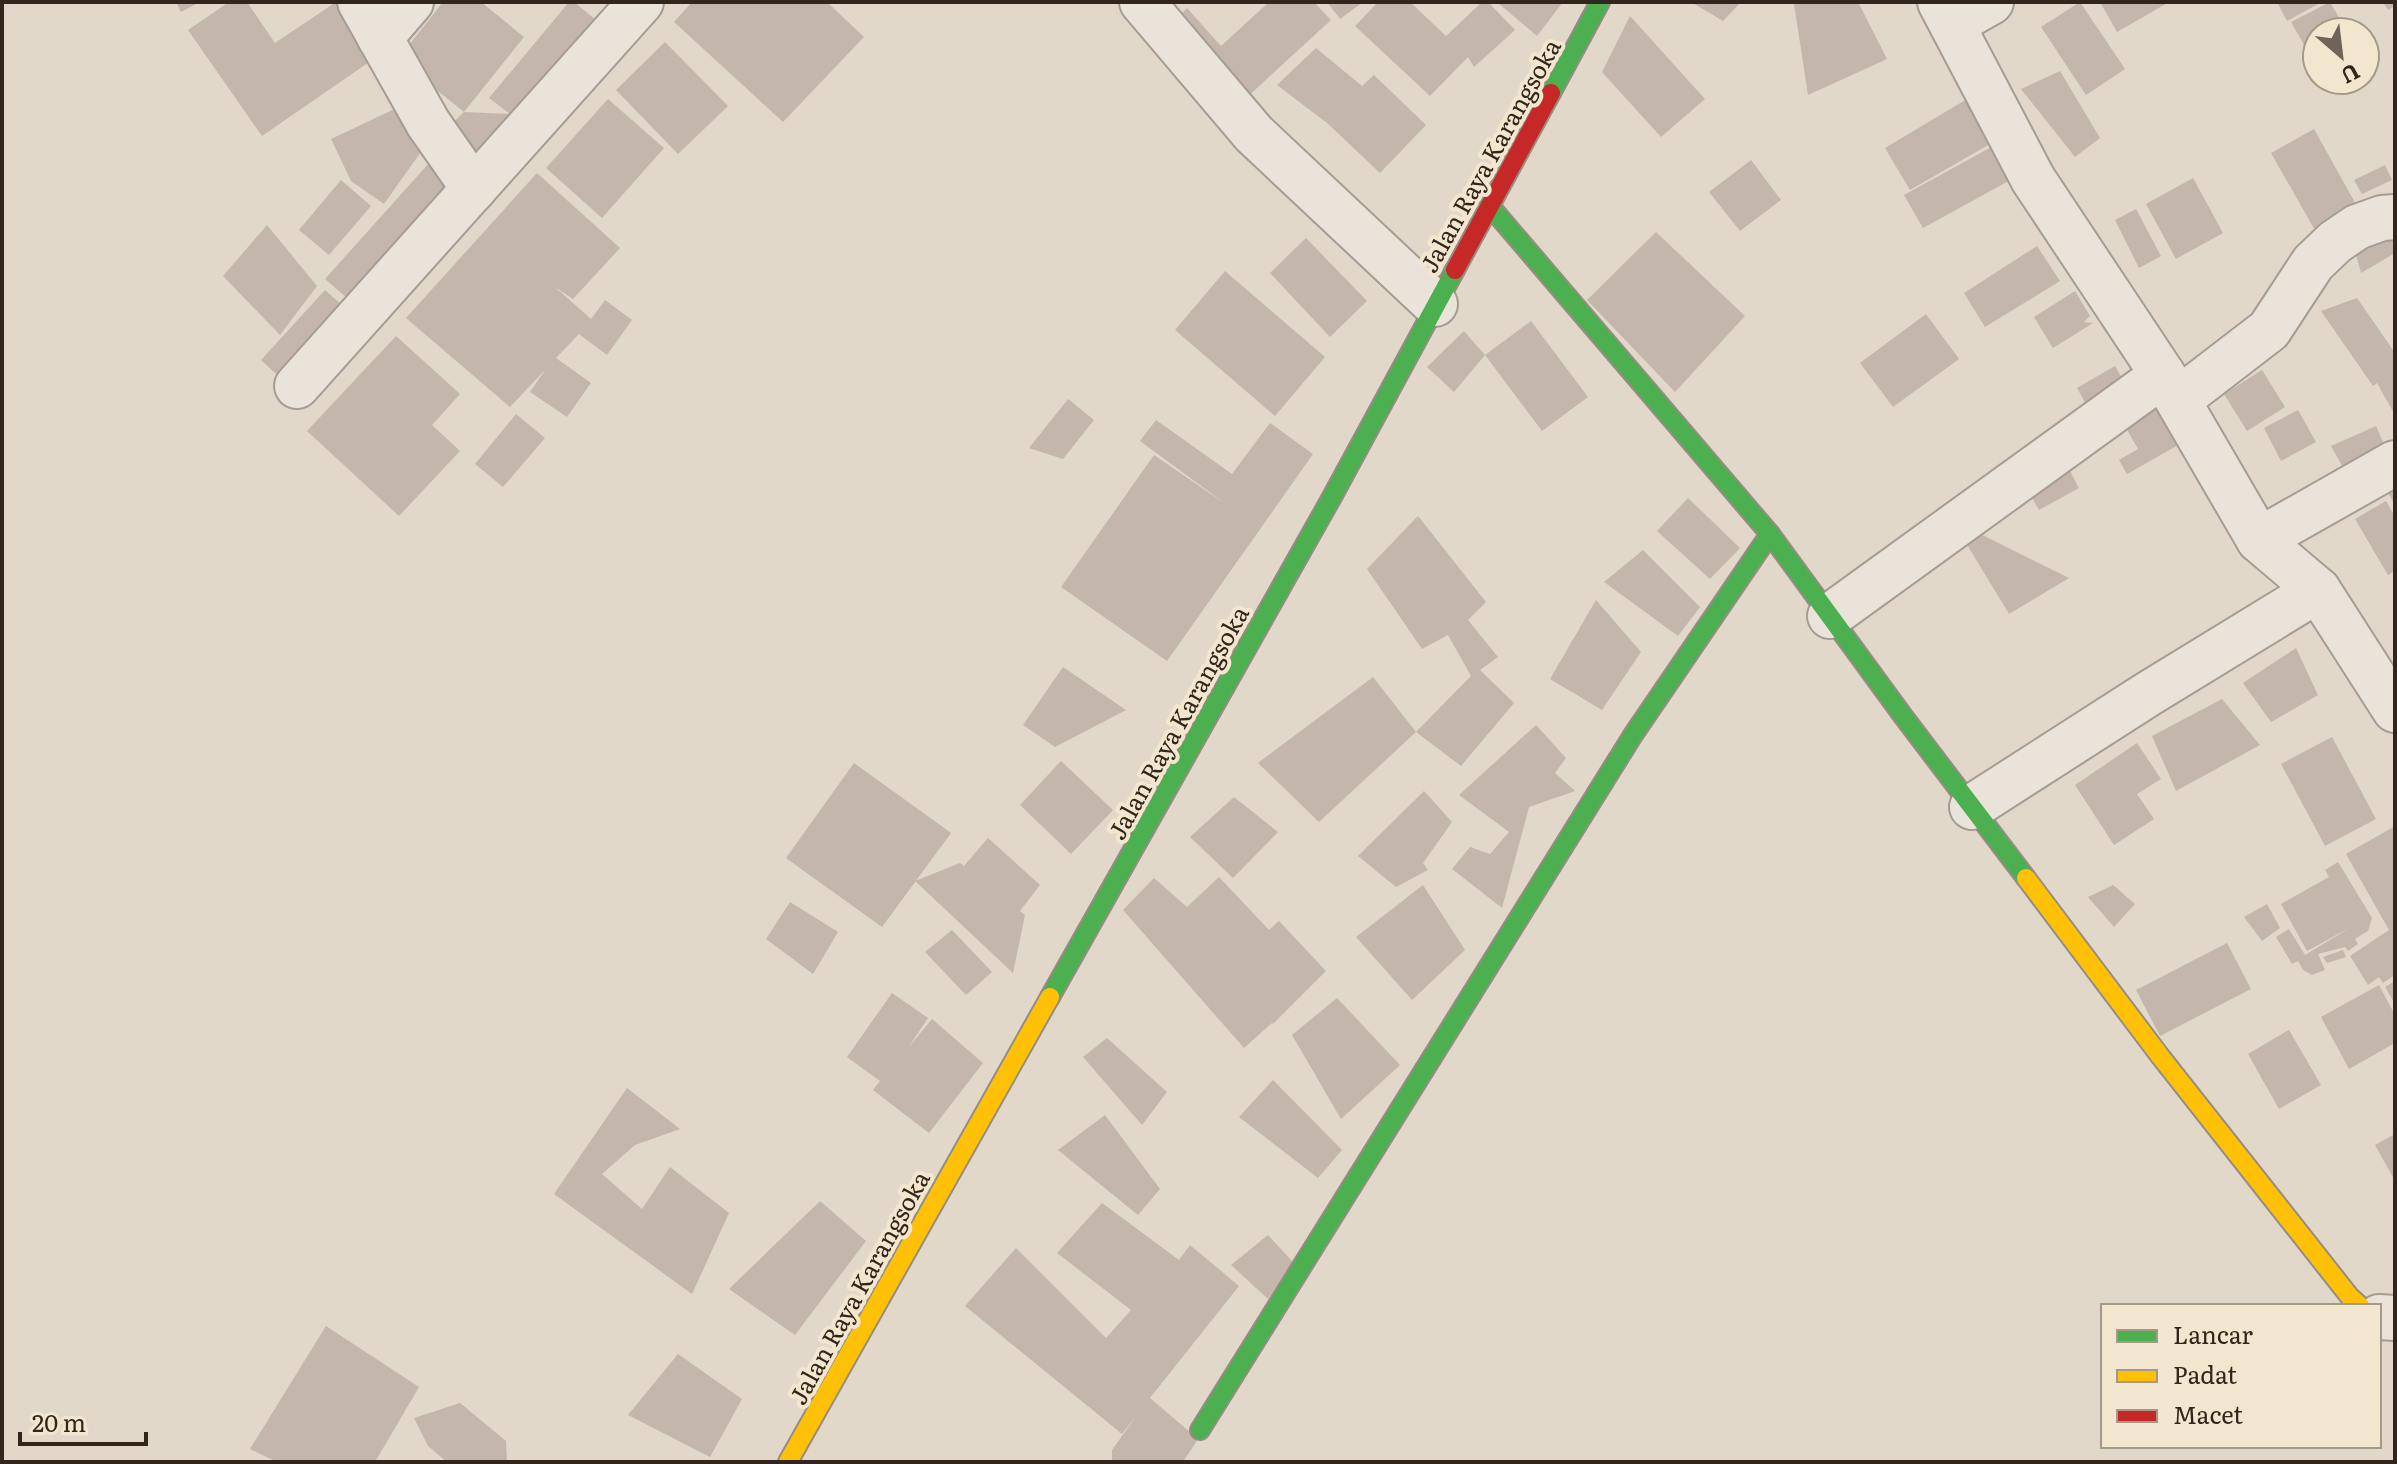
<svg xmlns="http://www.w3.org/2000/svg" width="2397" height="1464" font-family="Literata,serif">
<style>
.building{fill:#c4b6aa}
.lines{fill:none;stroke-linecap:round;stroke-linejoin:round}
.street-casing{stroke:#a59d93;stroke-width:48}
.fast-casing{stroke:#958d83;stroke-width:22}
.slow-casing{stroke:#958d83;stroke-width:22}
.jam-casing{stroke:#958d83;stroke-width:22}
.street{stroke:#e9e3da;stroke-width:44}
.fast{stroke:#4caf50;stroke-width:18}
.slow{stroke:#ffc107;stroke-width:18}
.jam{stroke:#c62828;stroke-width:18}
.labels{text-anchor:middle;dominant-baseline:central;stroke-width:8;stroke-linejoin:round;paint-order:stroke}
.street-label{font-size:24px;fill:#32261c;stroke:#f3e6ce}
</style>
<rect width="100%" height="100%" fill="#e1d8c9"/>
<g class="building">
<polygon points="176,2 200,2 181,12"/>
<polygon points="229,2 247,2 275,43 336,2 375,58 262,136 188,30"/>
<polygon points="443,2 481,2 524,37 464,112 398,59"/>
<polygon points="569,2 574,2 601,24 519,122 510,114 482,152 438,137 464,112 510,114 489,98"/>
<polygon points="692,2 827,2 864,37 783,122 674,22"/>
<polygon points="1269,2 1314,2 1331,20 1219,123 1152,45 1187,8 1221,46"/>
<polygon points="1327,2 1363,2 1340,19"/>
<polygon points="1378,2 1410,2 1446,36 1482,2 1488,2 1515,30 1474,67 1468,57 1430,96 1355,26"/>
<polygon points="1497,2 1563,2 1537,36"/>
<polygon points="1691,2 1741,2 1723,21"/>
<polygon points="1797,2 1858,2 1887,59 1808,95 1794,4"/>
<polygon points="2080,2 2125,69 2086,95 2041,27"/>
<polygon points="2100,2 2169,2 2117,32"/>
<polygon points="2277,2 2322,2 2287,21"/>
<polygon points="2330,2 2347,32 2317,32 2317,63 2315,64 2291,22"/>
<polygon points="2383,2 2395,2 2395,6 2388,10"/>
<polygon points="1630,16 1705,99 1661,137 1602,72"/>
<polygon points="665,42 728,106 678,154 616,90"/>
<polygon points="1316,48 1362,86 1374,75 1426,125 1380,173 1327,123 1277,85"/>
<polygon points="2060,71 2100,138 2075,157 2021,89"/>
<polygon points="608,99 664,148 602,218 546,168"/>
<polygon points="1967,99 1997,140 1910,190 1885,148"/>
<polygon points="403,105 423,149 384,204 351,181 331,139"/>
<polygon points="2314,129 2358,208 2316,232 2271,153"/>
<polygon points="1995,145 2014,178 1923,228 1904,195"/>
<polygon points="1751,160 1781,200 1740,231 1709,192"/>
<polygon points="430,162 459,187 355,305 325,279"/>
<polygon points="2385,165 2392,180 2362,194 2354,180"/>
<polygon points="537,173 620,248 573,299 555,287 591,319 605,300 632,320 607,355 579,334 556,358 591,383 567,417 530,392 545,370 510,407 406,318"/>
<polygon points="2193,178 2223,233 2176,259 2146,204"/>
<polygon points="341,180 371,206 329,255 299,230"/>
<polygon points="2136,209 2161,256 2139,268 2115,220"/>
<polygon points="267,225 317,286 280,335 223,276"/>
<polygon points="1656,232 1745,316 1675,392 1587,300"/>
<polygon points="2395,232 2395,253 2361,273 2356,255"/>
<polygon points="1306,238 1367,301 1330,337 1270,273"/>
<polygon points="2037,246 2060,281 1985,327 1964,293"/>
<polygon points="1225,271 1325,357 1275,416 1175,330"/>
<polygon points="325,290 350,312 285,382 261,360"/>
<polygon points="2075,291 2090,316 2084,322 2093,323 2053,348 2034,317"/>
<polygon points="2357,298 2395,353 2395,415 2377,383 2373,386 2321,311"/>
<polygon points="1926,314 1959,359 1893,407 1860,363"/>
<polygon points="1531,321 1588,397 1542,431 1485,355"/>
<polygon points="1464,331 1485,355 1454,392 1427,367"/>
<polygon points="396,336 460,394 432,425 460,451 399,516 307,431"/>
<polygon points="2115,366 2139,407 2100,429 2077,388"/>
<polygon points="2262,370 2285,407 2247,431 2224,394"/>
<polygon points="1068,399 1094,420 1063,459 1029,448"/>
<polygon points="2155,401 2180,444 2127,474 2119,460 2138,449 2122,421"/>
<polygon points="2298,410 2316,442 2281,461 2264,428"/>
<polygon points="516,414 545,438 503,487 475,464"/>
<polygon points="1156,420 1232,474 1270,423 1313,454 1167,661 1061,587 1154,455 1227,505 1140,441"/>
<polygon points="2376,426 2390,458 2350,480 2331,446"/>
<polygon points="2063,458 2079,488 2039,510 2022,481"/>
<polygon points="2395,486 2395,505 2387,491"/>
<polygon points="1688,498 1740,548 1710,579 1657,531"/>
<polygon points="2386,501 2395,517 2395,571 2388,575 2355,519"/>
<polygon points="1418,516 1486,602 1468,620 1498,657 1480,670 1514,703 1461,766 1416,732 1471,676 1448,635 1422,649 1367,569"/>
<polygon points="1952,520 2069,578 2009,614"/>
<polygon points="1643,550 1700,607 1678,636 1604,582"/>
<polygon points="1596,600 1641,652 1602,710 1550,679"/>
<polygon points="2296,648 2318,695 2271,722 2243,683"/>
<polygon points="1063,667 1126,710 1055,747 1023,725"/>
<polygon points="1373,677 1416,732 1319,822 1258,763"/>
<polygon points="2222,699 2260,745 2176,791 2152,736"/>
<polygon points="1536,725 1566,758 1555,773 1575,791 1529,807 1502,908 1452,869 1470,847 1490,854 1509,832 1459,795"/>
<polygon points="2332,737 2376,819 2325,846 2281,764"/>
<polygon points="2137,743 2161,779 2137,794 2154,819 2114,845 2075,785"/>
<polygon points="1061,761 1113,810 1071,854 1020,805"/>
<polygon points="854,763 951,833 882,927 786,858"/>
<polygon points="1424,791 1452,822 1423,863 1428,870 1396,887 1358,856"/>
<polygon points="1234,797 1278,832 1233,878 1190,837"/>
<polygon points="2395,826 2395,975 2383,983 2379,977 2368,985 2350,956 2389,930 2346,854"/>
<polygon points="988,838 1040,885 1020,911 1025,915 1013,973 915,881 960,863 964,866"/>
<polygon points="2338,862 2372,918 2368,931 2355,939 2358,944 2348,951 2345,947 2318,954 2325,970 2312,975 2303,970 2298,961 2292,964 2276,937 2289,929 2305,955 2351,927 2307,951 2281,904 2329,877 2325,870"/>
<polygon points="1219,877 1269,930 1279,921 1326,971 1273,1024 1272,1023 1244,1048 1123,910 1154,878 1187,907"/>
<polygon points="1423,885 1465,950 1412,1000 1356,937"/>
<polygon points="2113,885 2135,904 2114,927 2088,897"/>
<polygon points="790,902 838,932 813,974 766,939"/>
<polygon points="2267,904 2280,928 2262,941 2244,917"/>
<polygon points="952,930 992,972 966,995 925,952"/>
<polygon points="2227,943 2251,989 2160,1036 2136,990"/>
<polygon points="2343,950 2346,957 2327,963 2323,957"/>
<polygon points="2395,981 2395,1004 2385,987"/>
<polygon points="2379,985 2395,1015 2395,1043 2349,1069 2321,1017"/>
<polygon points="892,993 928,1018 908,1048 932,1019 983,1063 929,1133 873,1090 880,1081 847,1057"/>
<polygon points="1337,998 1400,1065 1341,1119 1292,1035"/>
<polygon points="2289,1030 2321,1085 2279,1109 2248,1054"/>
<polygon points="1107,1038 1167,1092 1142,1125 1083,1057"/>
<polygon points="1273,1080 1342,1150 1318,1178 1239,1117"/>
<polygon points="627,1088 680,1129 635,1145 602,1174 642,1209 670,1167 729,1213 692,1294 554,1194"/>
<polygon points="1105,1115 1160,1189 1138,1215 1058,1150"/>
<polygon points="2395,1134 2395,1181 2375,1145"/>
<polygon points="820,1201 866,1241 795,1335 729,1289"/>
<polygon points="1102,1203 1179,1260 1190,1245 1239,1286 1150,1398 1198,1439 1183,1462 1112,1462 1112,1450 1137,1415 1122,1434 965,1306 1016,1248 1106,1338 1131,1310 1057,1253"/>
<polygon points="1268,1235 1293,1262 1268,1299 1231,1265"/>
<polygon points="326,1326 419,1387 375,1462 277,1462 250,1449"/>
<polygon points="678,1354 742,1399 710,1457 628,1415"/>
<polygon points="460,1403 506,1441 507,1462 447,1462 428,1446 414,1418"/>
</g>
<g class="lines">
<defs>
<g id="street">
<polyline points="360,2 428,123 474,189"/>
<polyline points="1142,2 1254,134 1435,304"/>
<polyline points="1940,2 2033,179 2163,375 2259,540 2318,590 2395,710"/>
<polyline points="1952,24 1991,2"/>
<polyline points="380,38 411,2"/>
<polyline points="297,386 641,2"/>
<polyline points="2178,400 2269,330 2313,263 2335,242 2357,227 2382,218 2395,217"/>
<polyline points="2259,540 2395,463"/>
<polyline points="1830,616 2163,375"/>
<polyline points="1972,807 2148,694 2318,590"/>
<polyline points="2379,1317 2395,1318"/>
</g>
<g id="fast">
<polyline points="1551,93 1600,2"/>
<polyline points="1489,205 1770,534 1903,716 2026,878"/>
<polyline points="1050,997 1332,497 1455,270"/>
<polyline points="1200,1430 1633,735 1770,534"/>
</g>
<g id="slow">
<polyline points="2026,878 2160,1056 2350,1297 2360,1306"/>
<polyline points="788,1462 1050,997"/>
</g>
<polyline id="jam" points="1455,270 1551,93"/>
</defs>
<use href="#street" class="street-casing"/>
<use href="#fast" class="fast-casing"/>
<use href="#slow" class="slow-casing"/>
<use href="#jam" class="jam-casing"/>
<use href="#street" class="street"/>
<use href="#fast" class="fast"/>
<use href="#slow" class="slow"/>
<use href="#jam" class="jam"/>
</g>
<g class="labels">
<g class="street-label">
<text transform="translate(1489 155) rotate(-61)">Jalan Raya Karangsoka</text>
<text transform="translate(1177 722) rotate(-61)">Jalan Raya Karangsoka</text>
<text transform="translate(858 1287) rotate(-61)">Jalan Raya Karangsoka</text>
</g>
</g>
<rect width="2397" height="1464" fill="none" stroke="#32261c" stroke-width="8"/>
<rect x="2101" y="1304" width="280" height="144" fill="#f3e6ce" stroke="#a69987" stroke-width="2"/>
<rect x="2117" y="1330" width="40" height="12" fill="#4caf50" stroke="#a69987" stroke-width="2"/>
<text x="2173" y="1344" font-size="24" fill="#32261c">Lancar</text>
<rect x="2117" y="1370" width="40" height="12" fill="#ffc107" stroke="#a69987" stroke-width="2"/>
<text x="2173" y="1384" font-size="24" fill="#32261c">Padat</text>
<rect x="2117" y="1410" width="40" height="12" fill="#c62828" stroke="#a69987" stroke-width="2"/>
<text x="2173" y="1424" font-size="24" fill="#32261c">Macet</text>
<g transform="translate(2341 56) rotate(152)"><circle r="38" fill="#f3e6ce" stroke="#a69987" stroke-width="2"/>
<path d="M0-6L14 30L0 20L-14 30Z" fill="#6f6459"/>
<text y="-12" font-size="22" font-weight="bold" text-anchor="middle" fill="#32261c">U</text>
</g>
<path d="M20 1432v12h126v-12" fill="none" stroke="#32261c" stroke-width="4"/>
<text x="32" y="1432" font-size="24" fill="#32261c" stroke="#f3e6ce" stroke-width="6" paint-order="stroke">20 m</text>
</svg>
